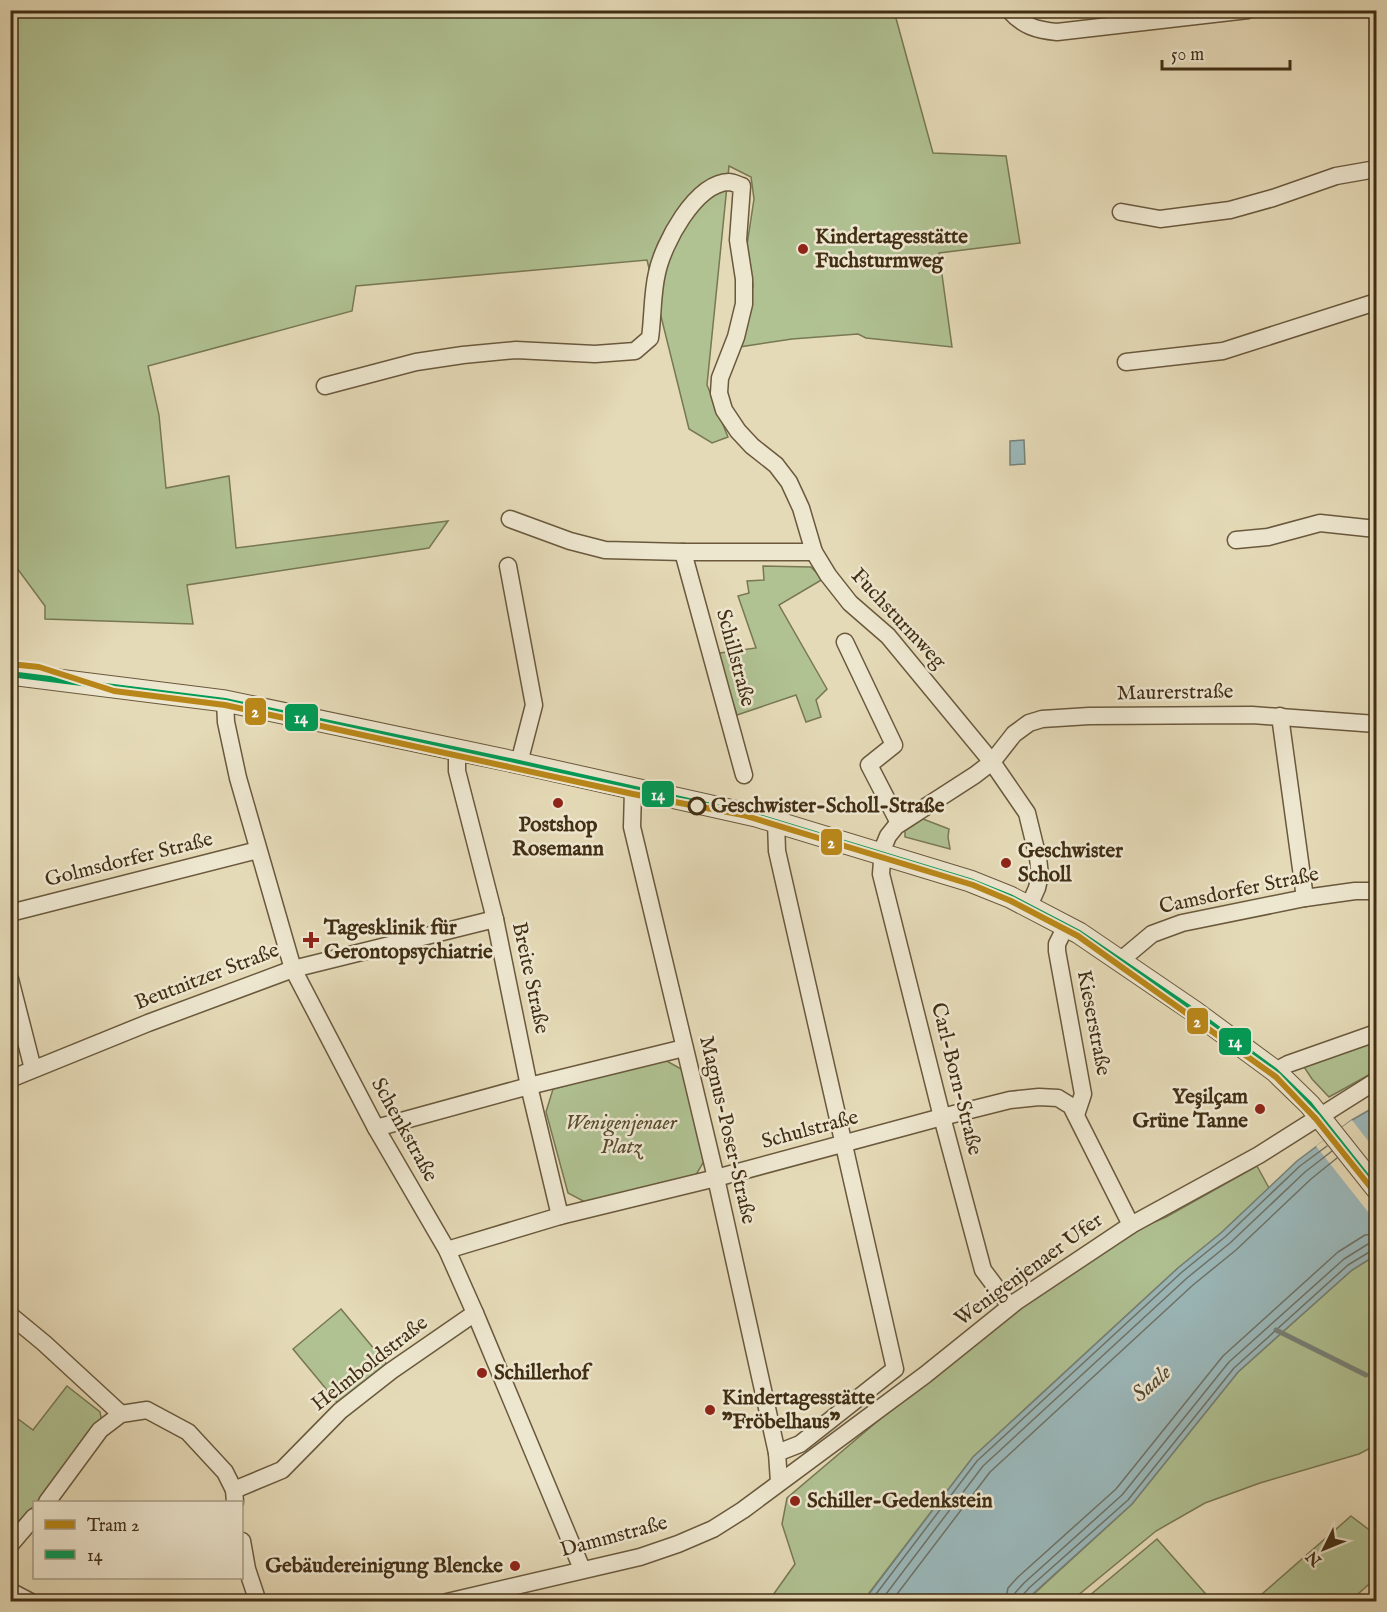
<svg xmlns="http://www.w3.org/2000/svg" width="1387" height="1612" font-family="'IM FELL English',serif">
<style>
.green{fill:#b0c192;stroke:#787853;stroke-width:1.5}
.water{fill:#9bb8ba;stroke:#778178;stroke-width:1.5}
.pier{fill:#e5dab7}
.lines{fill:none;stroke-linecap:round;stroke-linejoin:round}
.shore{stroke:#6e7367;stroke-width:1.5}
.stream{stroke:#778178;stroke-width:5}
.minor-casing{stroke:#6a593d;stroke-width:19}
.tertiary-casing{stroke:#6a593d;stroke-width:23}
.minor{stroke:#eee7d0;stroke-width:16}
.tertiary{stroke:#eee7d0;stroke-width:21}
.bus-1-casing{stroke:#eee7d0;stroke-width:10}
.bus-1{stroke:#009b56;stroke-width:6}
.tram-1-casing{stroke:#eee7d0;stroke-width:10}
.tram-1{stroke:#b98719;stroke-width:6}
.poi-dot{fill:#8f2418;stroke:#eee7d0;stroke-width:2}
.stop-dot{fill:#eee7d0;stroke:#412e14;stroke-width:3}
.labels{text-anchor:middle;dominant-baseline:central;stroke-width:5;stroke-linejoin:round;paint-order:stroke}
.poi-label{font-size:21px;font-weight:bold;fill:#412e14;stroke:#eee7d0;text-anchor:start}
.street-label{font-size:21px;fill:#412e14;stroke:#eee7d0}
.stop-label{font-size:21px;font-weight:bold;fill:#412e14;stroke:#eee7d0;text-anchor:start}
.park-label{font-size:21px;font-style:italic;fill:#574b2d;stroke:#eee7d0}
.water-label{font-size:22px;font-style:italic;fill:#534a35;stroke:#eee7d0}
.line-badge{stroke:#eee7d0;stroke-width:2}
.badge-label{font-size:16px;text-anchor:middle;font-weight:bold;fill:#fff}
</style>
<rect width="100%" height="100%" fill="#e5dab7"/>
<filter id="stains"><feTurbulence type="fractalNoise" baseFrequency=".00333" numOctaves="4"/><feColorMatrix values="0 0 0 0 .2 0 0 0 0 .09 0 0 0 0 .02 0 0 0 .5 -.17"/></filter>
<radialGradient id="worn" r=".72"><stop offset=".6" stop-color="#630" stop-opacity="0"/><stop offset="1" stop-color="#630" stop-opacity=".3"/></radialGradient>
<g class="green">
<polygon points="10,11 894,11 933,153 1006,156 1020,243 939,253 952,347 866,338 858,334 792,339 739,347 753,286 747,245 754,199 751,177 729,166 707,385 728,437 712,443 689,429 647,260 356,286 352,311 148,366 159,415 166,488 229,476 236,548 448,521 429,548 187,585 193,624 45,619 45,606 11,560"/>
<polygon points="763,566 811,567 823,579 779,605 827,689 816,700 821,717 806,722 796,695 737,715 718,657 720,653 756,648 738,596 749,593 747,581 764,580"/>
<polygon points="923,819 949,829 948,837 950,849 905,837 905,831"/>
<polygon points="1376,1038 1376,1071 1329,1097 1312,1079 1302,1064"/>
<polygon points="663,1059 683,1070 706,1158 694,1178 585,1202 568,1193 546,1112 553,1089"/>
<polygon points="1257,1166 1269,1188 1221,1233 1178,1268 973,1457 863,1601 768,1602 795,1564 782,1524 787,1498 1011,1308 1136,1230 1166,1217"/>
<polygon points="1376,1255 1376,1445 1359,1454 1260,1483 1205,1503 1156,1531 1071,1601 1025,1602 1132,1504 1238,1372 1352,1270"/>
<polygon points="341,1309 389,1367 341,1407 293,1349"/>
<polygon points="67,1386 100,1412 102,1423 26,1515 11,1527 10,1413 33,1430"/>
<polygon points="1351,1516 1376,1535 1376,1578 1350,1601 1254,1601"/>
<polygon points="1157,1539 1212,1601 1083,1601"/>
</g>
<g class="water">
<polygon points="1024,440 1025,464 1010,465 1010,441"/>
<polygon points="1376,1106 1376,1255 1352,1270 1238,1372 1132,1504 1025,1601 863,1602 973,1457 1178,1268 1221,1233 1297,1161 1352,1120"/>
</g>
<polygon class="pier" points="1352,1120 1376,1151 1376,1222 1316,1146"/>
<g class="lines">
<g class="shore">
<polyline points="870,1602 977,1461 1182,1272 1225,1237 1300,1166 1327,1146"/>
<polyline points="880,1602 983,1466 1187,1278 1230,1243 1305,1172 1332,1151"/>
<polyline points="891,1602 990,1472 1193,1285 1236,1250 1311,1179 1337,1158"/>
<polyline points="1005,1602 1008,1588 1018,1577 1116,1489 1223,1356 1338,1252 1365,1235 1376,1234"/>
<polyline points="1014,1602 1015,1593 1024,1583 1122,1495 1229,1362 1344,1259 1368,1244 1376,1243"/>
<polyline points="1021,1602 1022,1596 1029,1588 1128,1500 1234,1368 1348,1265 1371,1251 1376,1250"/>
</g>
<polyline class="stream" points="1276,1330 1366,1375"/>
<defs>
<g id="minor">
<path d="M1009 10C1023 26 1036 30 1057 32L1248 10"/>
<polyline points="1121,212 1160,219 1230,210 1273,198 1336,176 1376,169"/>
<polyline points="1126,362 1223,351 1376,302"/>
<path d="M325 386 416 362 463 355 516 350 595 354 635 351 650 338C653 317 652 294 657 273 663 244 695 183 729 182 733 182 738 185 742 186L738 240 744 279V304L736 337 720 378 719 393 724 410 738 431 752 446 776 465 789 482 801 508 814 552 828 575 850 603 888 636 992 762 1027 813 1038 858 1040 875 1037 888 1029 906"/>
<polyline points="510,519 570,541 605,550 683,552 814,552"/>
<polyline points="1236,540 1268,537 1320,523 1376,529"/>
<polyline points="683,552 744,775"/>
<polyline points="508,566 534,705 519,763"/>
<polyline points="845,642 894,745 869,765 899,823"/>
<polyline points="225,701 226,722 238,778 293,969 376,1128 447,1250 475,1313 582,1569"/>
<polyline points="1280,716 1305,898"/>
<polyline points="457,750 457,771 495,919 529,1086 560,1216"/>
<polyline points="633,790 632,827 716,1178 777,1453 779,1482"/>
<polyline points="776,822 777,851 895,1369 800,1444 777,1453"/>
<polyline points="10,913 258,850"/>
<polyline points="1066,926 1057,944 1057,951 1083,1094 1076,1115"/>
<polyline points="1121,960 1152,934 1182,923 1305,898 1355,891 1376,891"/>
<polyline points="10,979 33,1069"/>
<polyline points="1275,1071 1288,1064 1376,1033"/>
<polyline points="10,1079 148,1023 293,969 495,919"/>
<polyline points="376,1128 529,1086 684,1048"/>
<polyline points="447,1250 560,1216 716,1178 942,1117 1010,1100 1039,1097 1058,1098 1071,1106 1131,1225"/>
<polyline points="1010,1306 983,1270 942,1117 881,874 883,848 888,836 896,826 975,775 992,762 1014,734 1029,723 1042,719 1089,716 1252,715 1376,724"/>
<polyline points="10,1315 44,1343 121,1414"/>
<polyline points="234,1490 282,1470 340,1411 391,1371 475,1313"/>
<polyline points="47,1502 100,1430 121,1414 147,1410 188,1432 225,1472 234,1490 235,1502"/>
<polyline points="242,1541 247,1569 258,1602"/>
<polyline points="10,1545 34,1517"/>
<polyline points="10,1591 31,1602"/>
<polyline points="447,1602 640,1557 678,1544 713,1529 743,1510 925,1375 1017,1301 1131,1225 1259,1155 1376,1081"/>
</g>
<polyline id="tertiary" points="10,674 225,701 519,763 756,816 970,881 1010,897 1079,933 1195,1012 1275,1071 1310,1105 1376,1188"/>
</defs>
<use href="#minor" class="minor-casing"/>
<use href="#tertiary" class="tertiary-casing"/>
<use href="#minor" class="minor"/>
<use href="#tertiary" class="tertiary"/>
<defs>
<polyline id="bus-1" points="10,674 225,701 519,763 756,816 970,881 1010,897 1079,933 1195,1012 1275,1071 1310,1105 1376,1188"/>
</defs>
<use href="#bus-1" class="bus-1-casing"/>
<use href="#bus-1" class="bus-1"/>
<defs>
<polyline id="tram-1" points="10,664 39,667 114,691 225,705 633,794 743,815 973,885 1011,901 1078,936 1276,1077 1316,1119 1376,1194"/>
</defs>
<use href="#tram-1" class="tram-1-casing"/>
<use href="#tram-1" class="tram-1"/>
</g>
<g class="poi-dot">
<circle cx="803" cy="249" r="6"/>
<circle cx="558" cy="803" r="6"/>
<circle cx="1006" cy="863" r="6"/>
<path d="M308 931h6v6h6v6h-6v6h-6v-6h-6v-6h6z"/>
<circle cx="1260" cy="1109" r="6"/>
<circle cx="482" cy="1373" r="6"/>
<circle cx="710" cy="1410" r="6"/>
<circle cx="795" cy="1501" r="6"/>
<circle cx="515" cy="1566" r="6"/>
</g>
<circle class="stop-dot" cx="697" cy="806" r="8"/>
<g class="labels">
<g class="poi-label">
<text x="815" y="237">Kindertagesstätte<tspan x="815" dy="24">Fuchsturmweg</tspan></text>
<text x="558" y="825" text-anchor="middle">Postshop<tspan x="558" dy="24">Rosemann</tspan></text>
<text x="1018" y="851">Geschwister<tspan x="1018" dy="24">Scholl</tspan></text>
<text x="324" y="928">Tagesklinik für<tspan x="324" dy="24">Gerontopsychiatrie</tspan></text>
<text x="1248" y="1097" text-anchor="end">Yeşilçam<tspan x="1248" dy="24">Grüne Tanne</tspan></text>
<text x="494" y="1373">Schillerhof</text>
<text x="722" y="1398">Kindertagesstätte<tspan x="722" dy="24">"Fröbelhaus"</tspan></text>
<text x="807" y="1501">Schiller-Gedenkstein</text>
<text x="503" y="1566" text-anchor="end">Gebäudereinigung Blencke</text>
</g>
<g class="street-label">
<text transform="translate(898 619) rotate(47)">Fuchsturmweg</text>
<text transform="translate(735 658) rotate(75)">Schillstraße</text>
<text transform="translate(1175 693) rotate(-1)">Maurerstraße</text>
<text transform="translate(129 860) rotate(-14)">Golmsdorfer Straße</text>
<text transform="translate(1239 891) rotate(-12)">Camsdorfer Straße</text>
<text transform="translate(207 977) rotate(-21)">Beutnitzer Straße</text>
<text transform="translate(530 978) rotate(78)">Breite Straße</text>
<text transform="translate(1093 1023) rotate(79)">Kieserstraße</text>
<text transform="translate(956 1079) rotate(76)">Carl-Born-Straße</text>
<text transform="translate(404 1130) rotate(61)">Schenkstraße</text>
<text transform="translate(727 1130) rotate(77)">Magnus-Poser-Straße</text>
<text transform="translate(810 1130) rotate(-15)">Schulstraße</text>
<text transform="translate(1029 1270) rotate(-36)">Wenigenjenaer Ufer</text>
<text transform="translate(370 1364) rotate(-38)">Helmboldstraße</text>
<text transform="translate(614 1537) rotate(-15)">Dammstraße</text>
</g>
<g class="stop-label">
<text x="711" y="806">Geschwister-Scholl-Straße</text>
</g>
<g class="park-label">
<text x="621" y="1123">Wenigenjenaer<tspan x="621" dy="24">Platz</tspan></text>
</g>
<g class="water-label">
<text transform="translate(1152 1384) rotate(-41)">Saale</text>
</g>
</g>
<g class="line-badge">
<rect x="244" y="697" width="23" height="29" rx="6" fill="#b98719"/>
<rect x="284" y="703" width="35" height="29" rx="6" fill="#009b56"/>
<rect x="641" y="780" width="34" height="28" rx="6" fill="#009b56"/>
<rect x="820" y="828" width="23" height="28" rx="6" fill="#b98719"/>
<rect x="1186" y="1007" width="23" height="28" rx="6" fill="#b98719"/>
<rect x="1218" y="1027" width="34" height="29" rx="6" fill="#009b56"/>
</g>
<g class="badge-label">
<text x="255" y="717">2</text>
<text x="301" y="723">14</text>
<text x="658" y="800">14</text>
<text x="831" y="848">2</text>
<text x="1197" y="1027">2</text>
<text x="1235" y="1047">14</text>
</g>
<rect width="1387" height="1612" fill="none" stroke="#e5dab7" stroke-width="36"/>
<rect x="12" y="12" width="1363" height="1588" fill="none" stroke="#412e14" stroke-width="3"/>
<rect x="18" y="18" width="1351" height="1576" fill="none" stroke="#412e14" stroke-width="1.5"/>
<rect x="33" y="1501" width="210" height="78" fill="#eee7d0" stroke="#a99d85" stroke-width="1.5"/>
<rect x="45" y="1520" width="30" height="9" fill="#b98719" stroke="#a99d85" stroke-width="1.5"/>
<text x="87" y="1531" font-size="18" fill="#412e14">Tram 2</text>
<rect x="45" y="1550" width="30" height="9" fill="#009b56" stroke="#a99d85" stroke-width="1.5"/>
<text x="87" y="1561" font-size="18" fill="#412e14">14</text>
<g transform="translate(1324 1549) rotate(227)" stroke="#eee7d0" stroke-width="4.5" paint-order="stroke">
<path d="M0-4.5L10 22L0 15L-10 22Z" fill="#412e14"/>
<text y="-9" font-size="16" font-weight="bold" text-anchor="middle" fill="#412e14">N</text>
</g>
<path d="M1162 60v9h128v-9" fill="none" stroke="#412e14" stroke-width="3"/>
<text x="1171" y="60" font-size="18" fill="#412e14" stroke="#eee7d0" stroke-width="4.5" paint-order="stroke">50 m</text>
<rect width="100%" height="100%" filter="url(#stains)"/>
<rect width="100%" height="100%" fill="url(#worn)"/>
</svg>
